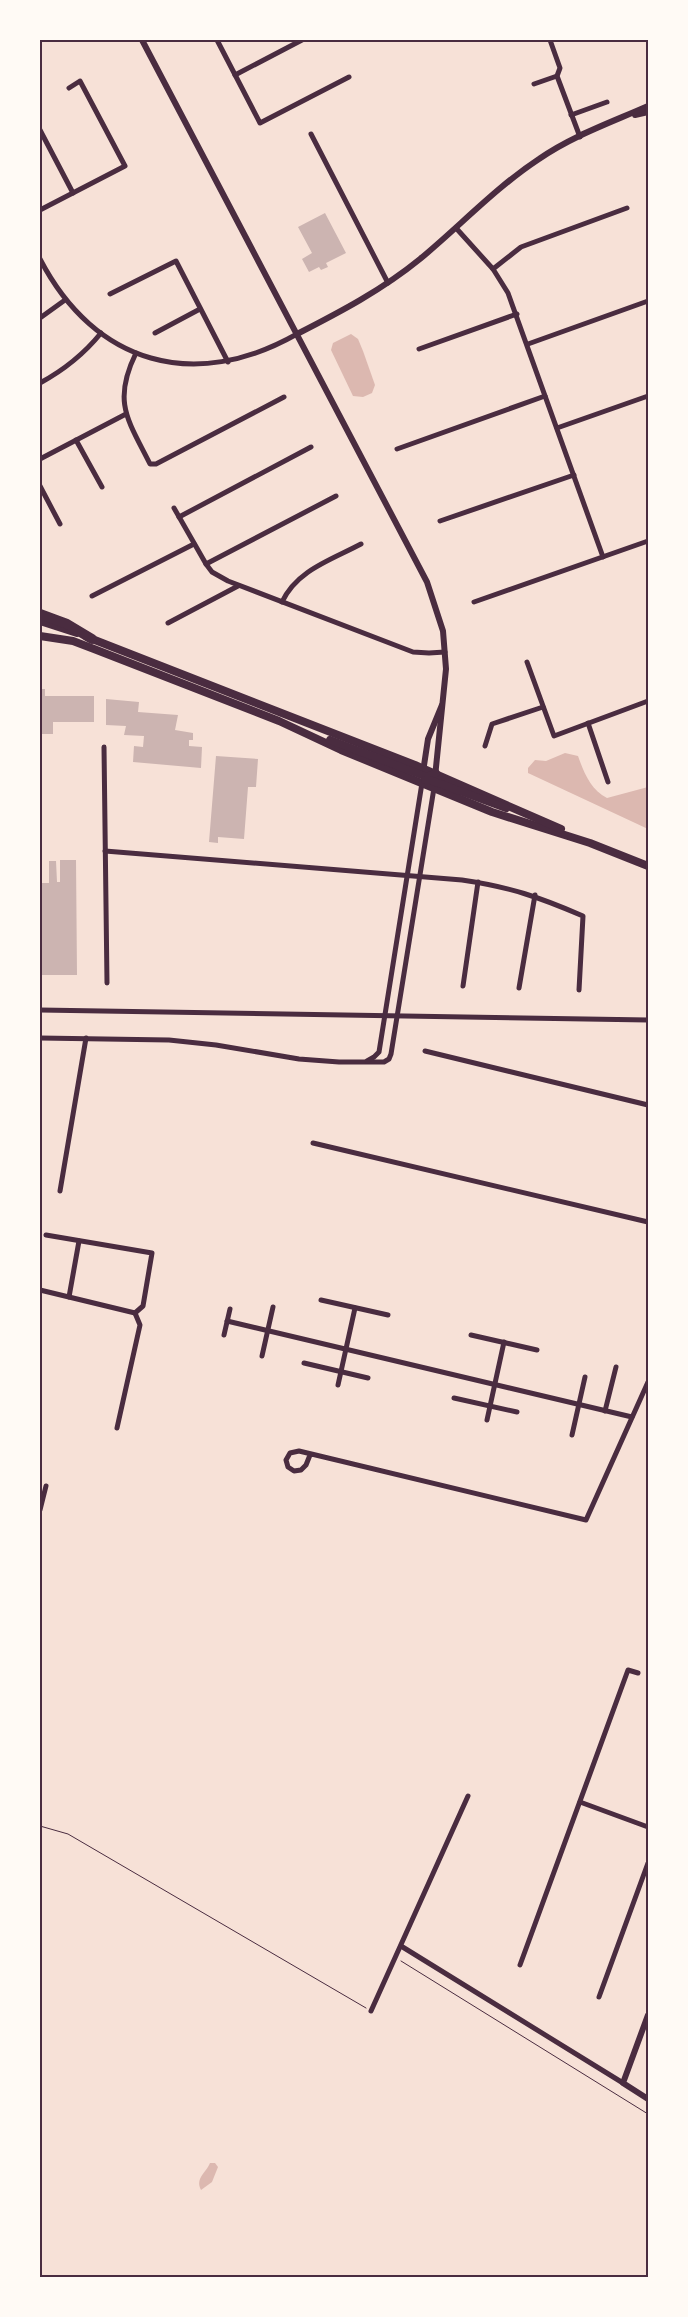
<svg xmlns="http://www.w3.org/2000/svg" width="688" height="2317" font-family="Signika,sans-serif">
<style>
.water{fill:#dcb8b0}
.building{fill:#ccb4b1}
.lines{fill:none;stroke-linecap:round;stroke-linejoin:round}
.path{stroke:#4a2c40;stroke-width:1}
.minor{stroke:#4a2c40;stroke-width:5}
.tertiary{stroke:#4a2c40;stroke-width:6}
.secondary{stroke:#4a2c40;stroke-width:8}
.motorway{stroke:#4a2c40;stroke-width:10}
.neatline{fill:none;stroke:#4a2c40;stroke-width:2}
</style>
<rect width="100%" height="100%" fill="#f7e1d7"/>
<g class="water">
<polygon points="351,334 358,339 363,351 375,385 372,393 363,397 353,396 331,350 333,343"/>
<path d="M565 753 578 756C584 773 591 790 607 798L648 787V829L528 773V768L535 760 546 761Z"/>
<path d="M210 2163H215L218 2167 212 2182 201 2190C195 2178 206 2173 210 2163Z"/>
</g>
<g class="building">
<polygon points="325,213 346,253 326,263 328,267 321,270 319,267 309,272 302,259 312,253 298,227"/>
<polygon points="40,689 45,689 45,696 94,696 94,722 53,722 53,734 40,734"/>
<polygon points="106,699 139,702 138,712 178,715 175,730 193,733 193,740 189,740 189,746 202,747 201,768 133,762 134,746 143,747 144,736 124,735 126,726 106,725"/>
<polygon points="216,756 258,759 256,787 248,787 244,839 218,837 218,843 209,842"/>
<polygon points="60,860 76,860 77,975 40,975 40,883 49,883 49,861 56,861 57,882 60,882"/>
</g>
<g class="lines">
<g class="path">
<polyline points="40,1826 68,1834 366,2008"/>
<polyline points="401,1961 648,2114"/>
</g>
<g class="minor">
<polyline points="217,40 260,123 349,77"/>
<polyline points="550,40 560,68 557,76 580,137"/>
<polyline points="235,75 302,40"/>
<polyline points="534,84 557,76"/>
<polyline points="571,115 607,102"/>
<polyline points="40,130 73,193"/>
<polyline points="311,134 388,283"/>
<polyline points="40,210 125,166 80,81 69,88"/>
<polyline points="456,228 493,269 508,293 603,557"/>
<path d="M40 259C95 365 195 392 297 334"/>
<polyline points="493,269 521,247 627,208"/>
<polyline points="110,294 176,261 228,362"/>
<polyline points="40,318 65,300"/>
<polyline points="155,333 200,309"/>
<polyline points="528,344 648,301"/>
<polyline points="419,349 517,314"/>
<path d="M136 353C112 402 128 420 150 464H156L284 397"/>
<path d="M40 383C64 370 84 354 101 333"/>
<polyline points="557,428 648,396"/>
<polyline points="76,440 102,487"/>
<polyline points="397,449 545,396"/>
<polyline points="40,459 126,414"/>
<polyline points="40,486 60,524"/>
<polyline points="174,508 206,564 212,572 228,581 413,652 429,653 445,652"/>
<polyline points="179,517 311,447"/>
<polyline points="440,521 574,475"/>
<polyline points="206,564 336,496"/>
<polyline points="92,596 194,544"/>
<path d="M282 602C297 570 331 560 361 544"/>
<polyline points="474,602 648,541"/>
<polyline points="168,623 238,586"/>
<polyline points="527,662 554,736 648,701"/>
<polyline points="588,723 608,782"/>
<polyline points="485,746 492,724 543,707"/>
<polyline points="104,747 107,983"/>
<path d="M105 851 462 880C510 887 539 897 583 916L579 990"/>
<polyline points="463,986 478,882"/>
<polyline points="519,988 535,895"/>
<polyline points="40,1010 648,1020"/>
<polyline points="40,1038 169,1040 216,1045 299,1059 339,1062 384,1062 389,1059 391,1054 434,788"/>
<polyline points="425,1051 648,1105"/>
<polyline points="367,1061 374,1057 379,1052 422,783"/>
<polyline points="313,1143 648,1222"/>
<polyline points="60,1191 86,1038"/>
<polyline points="46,1235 152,1253 143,1306 135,1313"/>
<polyline points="40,1290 135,1313"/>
<polyline points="69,1297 79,1241"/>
<polyline points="321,1300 388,1315"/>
<polyline points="227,1321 632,1417"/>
<polyline points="224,1335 230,1309"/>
<polyline points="471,1335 537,1350"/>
<polyline points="262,1356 273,1307"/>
<polyline points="304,1363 368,1378"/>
<polyline points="338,1385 355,1308"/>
<polyline points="454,1398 517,1412"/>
<polyline points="605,1411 616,1367"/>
<polyline points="487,1420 504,1342"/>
<polyline points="117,1428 140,1325 135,1313"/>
<polyline points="572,1435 585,1377"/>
<polyline points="310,1455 306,1465 301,1470 294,1471 288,1467 286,1460 290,1453 299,1451 586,1520 648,1382"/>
<polyline points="40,1510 46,1486"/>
<polyline points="580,1802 648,1827"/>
<polyline points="401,1946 623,2083"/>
<polyline points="520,1965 628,1670 638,1673"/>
<polyline points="599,1997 648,1863"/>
<polyline points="371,2011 468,1796"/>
</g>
<g class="tertiary">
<polyline points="142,40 427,582 443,631 446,669 435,777"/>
<polyline points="635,115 648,112"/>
<path d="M297 334C340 312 382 290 420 259 460 226 495 188 539 159 572 136 612 122 648 106"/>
<polyline points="423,772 428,739 442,705"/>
<polyline points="648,2015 623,2083 648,2099"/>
</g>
<g class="secondary">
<polyline points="40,621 77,633"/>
<polyline points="40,636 73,641 94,649 279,721 341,750 492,812 590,843 648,866"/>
<polyline points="87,637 415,765 561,829"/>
<polyline points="330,740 427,777 436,773"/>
<polyline points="425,780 430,780 506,808"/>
</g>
<polyline class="motorway" points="40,614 67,624 92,639"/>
</g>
<rect width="688" height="2317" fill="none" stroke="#fffaf5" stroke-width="82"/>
<rect x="41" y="41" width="606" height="2235" class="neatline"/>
</svg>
